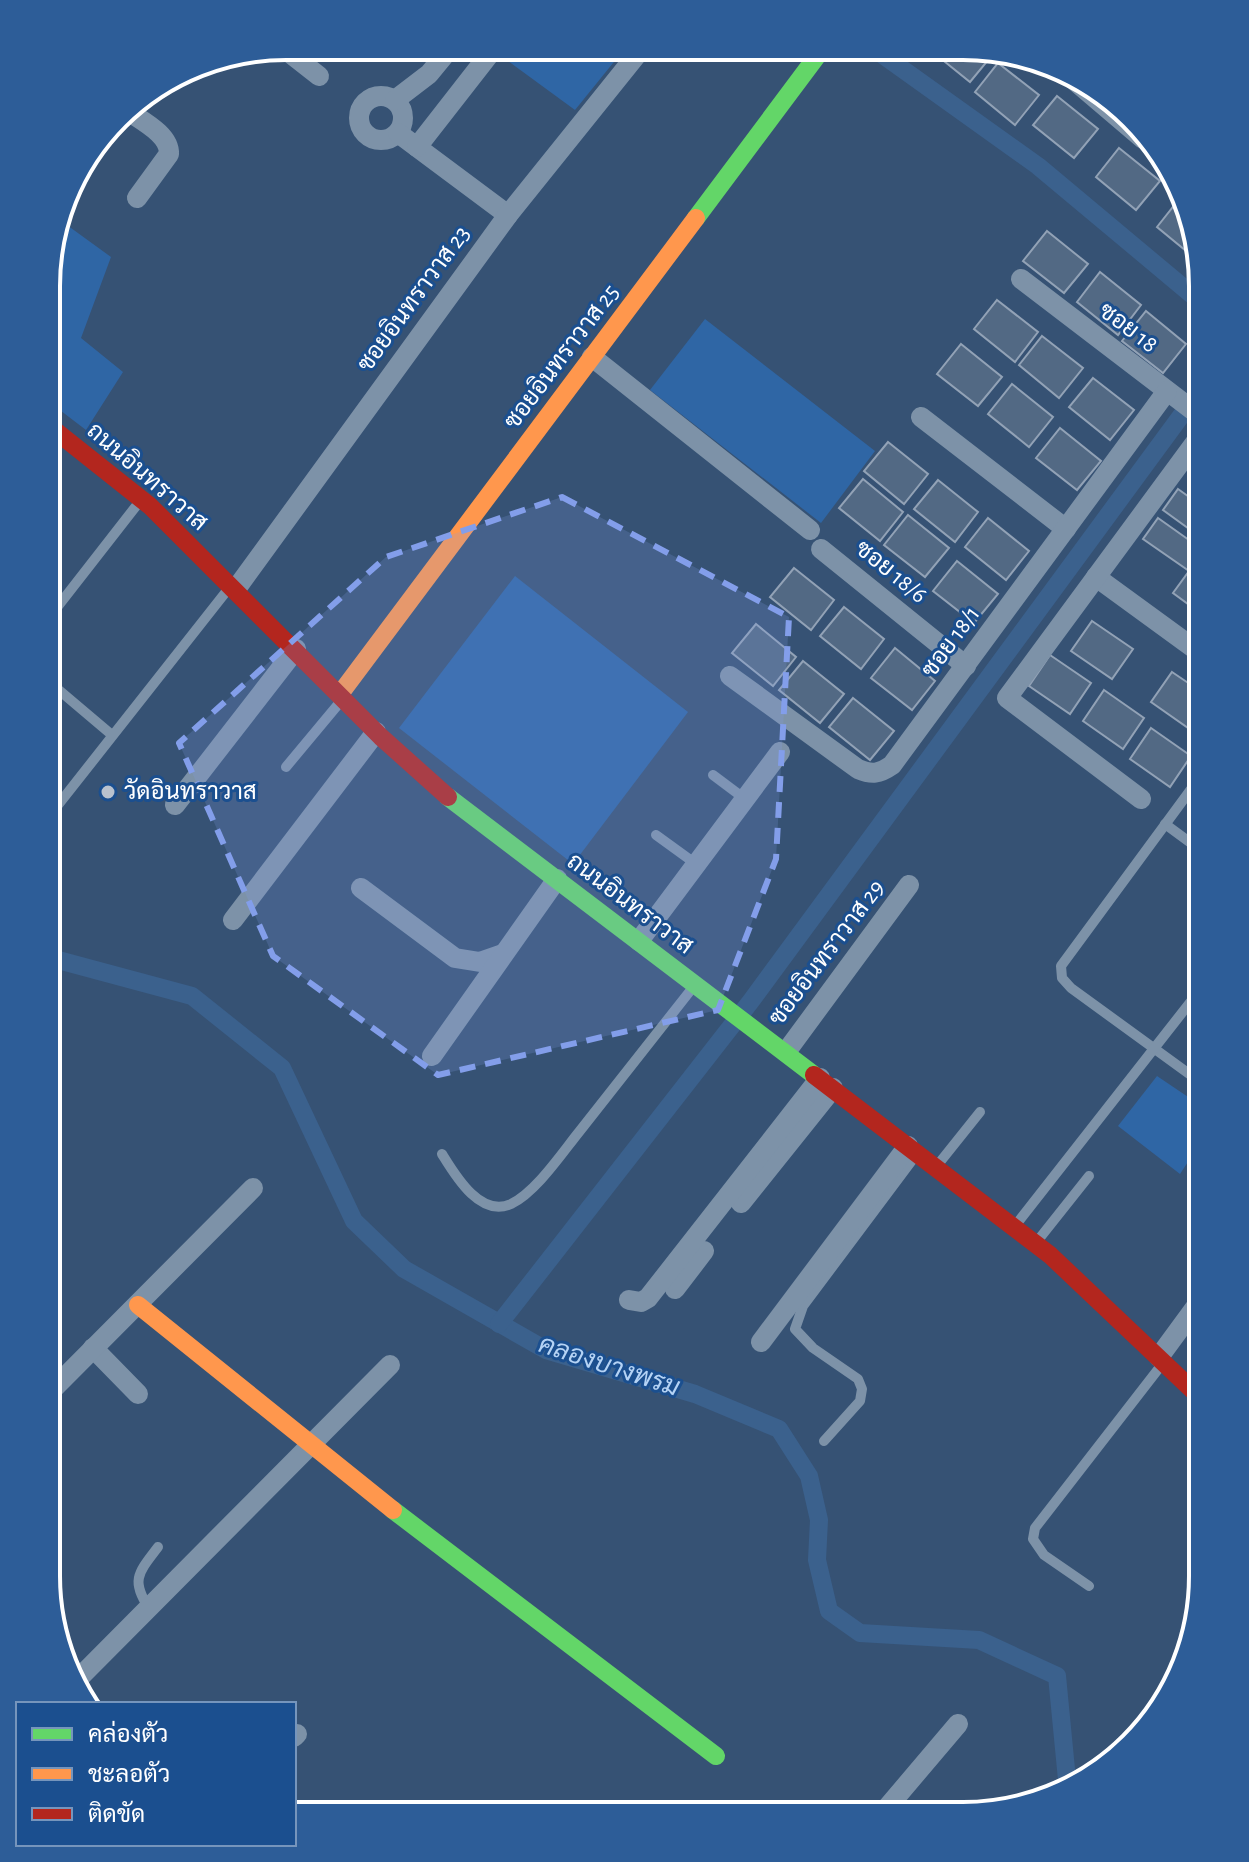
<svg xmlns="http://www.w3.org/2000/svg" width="1249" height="1862" font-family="'Alegreya Sans',Sarabun,sans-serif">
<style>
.green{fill:#2f66a5}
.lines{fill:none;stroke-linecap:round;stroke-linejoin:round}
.canal{stroke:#3b618d;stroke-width:18}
.building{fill:#526984;stroke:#92a2b6;stroke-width:2}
.lane{stroke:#7d92a8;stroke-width:10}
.street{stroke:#7d92a8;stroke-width:20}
.fast{stroke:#63d668;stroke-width:18}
.slow{stroke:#ff974d;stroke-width:18}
.jam{stroke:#b3261e;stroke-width:18}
.marked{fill:#839eea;fill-opacity:0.2;stroke:#839eea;stroke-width:6;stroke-dasharray:16 10;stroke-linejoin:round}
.poi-dot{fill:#b9c2ce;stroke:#1b4f8f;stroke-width:3}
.labels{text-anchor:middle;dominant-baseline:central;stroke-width:6;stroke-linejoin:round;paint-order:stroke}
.street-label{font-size:24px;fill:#fff;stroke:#1b4f8f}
.poi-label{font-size:24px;fill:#fff;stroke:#1b4f8f;text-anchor:start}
.water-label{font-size:26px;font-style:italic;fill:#b5d3f5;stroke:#1b4f8f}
.rim{fill:none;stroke:#fff;stroke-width:4}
</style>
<rect width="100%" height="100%" fill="#365274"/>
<g class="green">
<polygon points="508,47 626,47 575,110 501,56"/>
<polygon points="60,220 111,257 81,338 123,372 86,430 48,401 48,254"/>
<polygon points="705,319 875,451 821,523 650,390"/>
<polygon points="515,576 688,712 573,864 399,728"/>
<polygon points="1157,1076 1203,1107 1203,1139 1180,1174 1118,1126"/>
</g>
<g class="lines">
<g class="canal">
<polyline points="873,48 1038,166 1203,304"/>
<polyline points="47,957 192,996 282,1068 354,1221 404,1269 546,1350 695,1394 779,1429 809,1476 819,1520 817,1560 829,1611 860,1633 979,1640 1057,1676 1068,1790"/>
<polyline points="499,1324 751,1001 1203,386"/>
</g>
</g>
<g class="building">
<polygon points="988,48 994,53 970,82 929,49"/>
<polygon points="998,63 1039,95 1015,125 975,92"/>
<polygon points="1057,96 1098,129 1074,158 1033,125"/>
<polygon points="1119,148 1160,181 1136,210 1096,177"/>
<polygon points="1180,198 1186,203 1197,260 1157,227"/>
<polygon points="1047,231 1088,264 1064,293 1023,261"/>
<polygon points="1100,272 1141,305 1118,335 1077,302"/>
<polygon points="997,300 1038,332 1015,362 974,329"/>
<polygon points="1146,311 1186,344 1163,373 1122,341"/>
<polygon points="1042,336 1083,368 1059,398 1019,365"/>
<polygon points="961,344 1002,377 978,406 937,374"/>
<polygon points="1093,378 1134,410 1110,440 1069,407"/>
<polygon points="1012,384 1053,417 1029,447 988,414"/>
<polygon points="1060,428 1101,461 1077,490 1036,458"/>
<polygon points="888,442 928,474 904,504 864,471"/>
<polygon points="863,479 903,512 880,541 839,508"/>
<polygon points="938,480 978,512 955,542 914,509"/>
<polygon points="1178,489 1203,507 1203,539 1163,510"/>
<polygon points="908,515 949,548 925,577 884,545"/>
<polygon points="988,518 1029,551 1006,580 965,547"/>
<polygon points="1158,518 1203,550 1203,584 1188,604 1173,593 1189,571 1143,539"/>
<polygon points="957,561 998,594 974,623 933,591"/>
<polygon points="794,568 834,600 811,630 770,597"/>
<polygon points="844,607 884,639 861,669 820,636"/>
<polygon points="1092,621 1133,649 1112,679 1071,651"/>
<polygon points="756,624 796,657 773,686 732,653"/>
<polygon points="895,648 935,681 912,710 871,678"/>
<polygon points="1050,655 1091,683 1070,714 1029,686"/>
<polygon points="803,661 844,694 820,723 779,690"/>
<polygon points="1172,672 1203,693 1203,713 1191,730 1151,702"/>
<polygon points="1104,690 1144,718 1123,749 1083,721"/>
<polygon points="853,698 894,731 870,760 829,727"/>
<polygon points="1151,728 1191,756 1170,787 1130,759"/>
</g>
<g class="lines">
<g class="lane">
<polyline points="48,619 140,501"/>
<polyline points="47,680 112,735"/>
<polyline points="286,767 341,701"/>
<polyline points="713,775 745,799"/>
<polyline points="47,819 229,588"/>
<polyline points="1165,824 1203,852"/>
<polyline points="656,835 696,864"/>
<polyline points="1203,1084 1071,988 1062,978 1061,966 1203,773"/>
<path d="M442 1154C455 1175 480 1218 511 1204 536 1192 562 1153 579 1132 618 1083 656 1034 694 986"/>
<polyline points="936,1167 980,1112"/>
<polyline points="1015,1226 1203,986"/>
<polyline points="1035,1244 1089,1176"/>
<polyline points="824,1441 860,1401 862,1389 858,1379 813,1348 795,1329 803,1306 916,1155"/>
<polyline points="1089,1586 1044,1555 1033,1539 1035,1528 1163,1363"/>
<path d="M149 1608C130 1580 139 1572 158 1547"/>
</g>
<g class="street">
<polyline points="282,47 319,76"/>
<polyline points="1076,82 1143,139"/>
<circle cx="381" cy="118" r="22"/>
<polyline points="395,100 429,74 452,46"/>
<path d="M125 109C140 120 170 134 169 154L137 198"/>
<polyline points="398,133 508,215"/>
<polyline points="417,147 495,47"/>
<polyline points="1021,279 1203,418"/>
<polyline points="592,357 810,530"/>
<polyline points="921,417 1066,529"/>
<polyline points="821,549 966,666"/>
<polyline points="1096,577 1203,655"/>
<polyline points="236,589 508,215 643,47"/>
<path d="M730 676 858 769C872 775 879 774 892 765L1167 391"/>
<polyline points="1141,799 1007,698 1203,432"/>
<polyline points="175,805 296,649"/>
<polyline points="361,888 455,958 480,962 503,954"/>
<polyline points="233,920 376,732"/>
<polyline points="639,941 780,752"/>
<polyline points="786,1052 909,885"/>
<polyline points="432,1056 557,879"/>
<polyline points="741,1203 833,1088"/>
<polyline points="675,1289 704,1251"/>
<polyline points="629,1300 641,1302 648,1298 820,1078"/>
<polyline points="761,1342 908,1146"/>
<polyline points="93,1348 138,1394"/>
<polyline points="1159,1357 1203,1297"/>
<polyline points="46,1396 253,1188"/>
<polyline points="75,1682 390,1365"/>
<polyline points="294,1737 297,1734"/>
<polyline points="880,1816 958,1724"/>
</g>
<g class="fast">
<polyline points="696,218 823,48"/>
<polyline points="448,797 814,1075"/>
<polyline points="393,1510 716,1756"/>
</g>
<g class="slow">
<polyline points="340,694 696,218"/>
<polyline points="138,1305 393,1510"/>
</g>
<g class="jam">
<polyline points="48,425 150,506 381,737 448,797"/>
<polyline points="814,1075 1050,1255 1203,1400"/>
</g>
</g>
<path class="marked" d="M562 497 789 617 776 859 718 1010 438 1075 273 956 179 743 386 557Z"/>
<circle class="poi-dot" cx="108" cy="792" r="8"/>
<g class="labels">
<g class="street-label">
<text transform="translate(414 299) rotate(-54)">ซอยอินทราวาส 23</text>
<text transform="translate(1128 328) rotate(37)">ซอย 18</text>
<text transform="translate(562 357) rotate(-53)">ซอยอินทราวาส 25</text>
<text transform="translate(147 477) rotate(41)">ถนนอินทราวาส</text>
<text transform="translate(891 572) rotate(39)">ซอย 18/6</text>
<text transform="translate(951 642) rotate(-54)">ซอย 18/1</text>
<text transform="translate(630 904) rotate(37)">ถนนอินทราวาส</text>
<text transform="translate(827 953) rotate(-53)">ซอยอินทราวาส 29</text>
</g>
<g class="poi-label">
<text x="124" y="792">วัดอินทราวาส</text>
</g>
<g class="water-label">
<text transform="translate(609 1366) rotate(18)">คลองบางพรม</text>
</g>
</g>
<path d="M0 0H1249V1862H0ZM286 60H963A226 226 0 0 1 1189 286V1576A226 226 0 0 1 963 1802H286A226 226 0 0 1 60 1576V286A226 226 0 0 1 286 60Z" fill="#2d5d98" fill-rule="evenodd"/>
<path class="rim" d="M286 60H963A226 226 0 0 1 1189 286V1576A226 226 0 0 1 963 1802H286A226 226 0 0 1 60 1576V286A226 226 0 0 1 286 60Z"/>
<rect x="16" y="1702" width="280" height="144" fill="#1b4f8f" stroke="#7695bc" stroke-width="2"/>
<rect x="32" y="1728" width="40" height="12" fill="#63d668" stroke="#7695bc" stroke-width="2"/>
<text x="88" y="1742" font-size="24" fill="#ffffff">คล่องตัว</text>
<rect x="32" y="1768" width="40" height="12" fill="#ff974d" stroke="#7695bc" stroke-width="2"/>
<text x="88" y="1782" font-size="24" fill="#ffffff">ชะลอตัว</text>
<rect x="32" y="1808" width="40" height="12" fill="#b3261e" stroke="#7695bc" stroke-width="2"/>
<text x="88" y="1822" font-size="24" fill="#ffffff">ติดขัด</text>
</svg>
